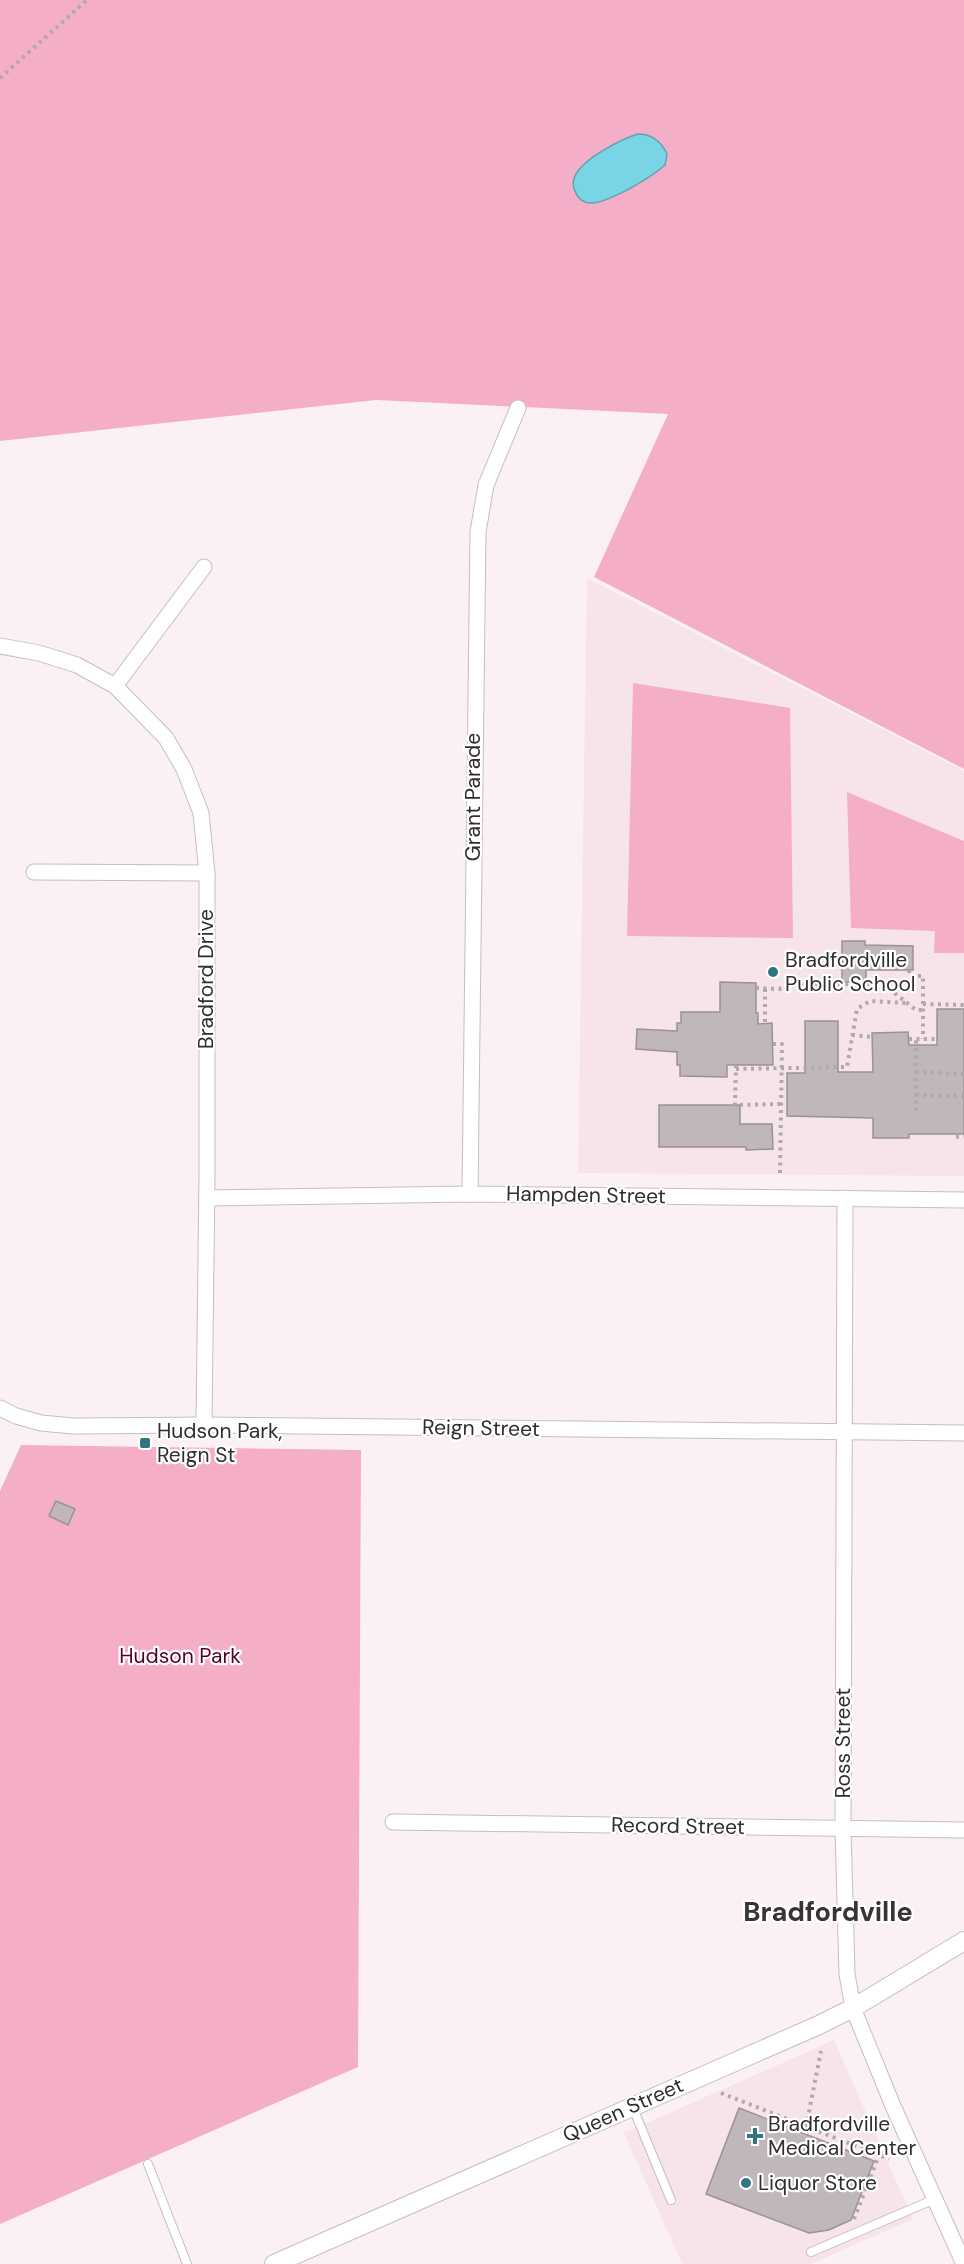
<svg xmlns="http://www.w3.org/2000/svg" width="964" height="2264" font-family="'DM Sans',sans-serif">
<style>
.built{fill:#f6e4ea}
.green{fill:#f5aec7}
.water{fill:#79d5e5;stroke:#63a3ae;stroke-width:1.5}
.building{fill:#c0b7ba;stroke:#9a9295;stroke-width:1.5}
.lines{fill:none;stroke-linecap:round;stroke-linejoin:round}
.service-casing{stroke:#c6bdc0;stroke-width:10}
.minor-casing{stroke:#c6bdc0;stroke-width:17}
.tertiary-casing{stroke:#c6bdc0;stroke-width:20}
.path{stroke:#b0a8ab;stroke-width:4;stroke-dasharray:3 4.5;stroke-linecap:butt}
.service{stroke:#fff;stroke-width:8}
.minor{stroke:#fff;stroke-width:15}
.tertiary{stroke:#fff;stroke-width:18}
.poi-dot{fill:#2f7682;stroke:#fff;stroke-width:2}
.labels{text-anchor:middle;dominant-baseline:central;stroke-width:4.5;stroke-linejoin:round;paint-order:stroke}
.street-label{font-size:21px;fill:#302d2e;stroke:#fff}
.poi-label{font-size:21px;fill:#302d2e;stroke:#fff;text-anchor:start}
.park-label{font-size:21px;fill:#54002d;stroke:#fff}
.district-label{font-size:27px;font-weight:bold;fill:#3a3336;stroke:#fff}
</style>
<rect width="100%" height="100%" fill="#fbf1f4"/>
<g class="built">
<polygon points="587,578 964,771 964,1176 578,1173"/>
<polygon points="834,2040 913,2219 811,2264 682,2264 624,2133"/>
</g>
<g class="green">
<polygon points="0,0 964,0 964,769 594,577 668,414 376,400 0,441"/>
<polygon points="633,683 790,708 793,938 627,936"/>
<polygon points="847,792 964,841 964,953 934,953 935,931 851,928"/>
<polygon points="21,1445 361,1450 358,2067 0,2224 0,1491"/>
</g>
<path class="water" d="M638 134C652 134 661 141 667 154L665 165C654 175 640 183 627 190 612 197 584 215 575 191 572 186 573 179 576 174 585 158 621 139 638 134Z"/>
<g class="building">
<polygon points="842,941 865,941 865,945 913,946 913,970 866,970 866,982 842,982"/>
<polygon points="720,982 756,983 756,1013 758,1013 758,1024 772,1023 773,1065 727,1065 727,1077 680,1076 680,1065 677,1065 677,1052 636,1049 637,1029 677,1031 677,1023 681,1023 681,1012 720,1012"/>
<polygon points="937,1009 964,1009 964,1134 909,1134 909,1138 873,1138 873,1118 787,1116 787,1073 805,1073 805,1021 838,1021 838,1072 873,1072 872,1033 908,1032 909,1045 937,1045"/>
<polygon points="659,1105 740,1105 740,1124 772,1124 773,1149 746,1150 746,1147 659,1147"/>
<polygon points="56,1501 75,1509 68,1525 49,1516"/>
<polygon points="739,2108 874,2161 851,2220 829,2230 809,2233 706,2194"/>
</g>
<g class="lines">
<defs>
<g id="service">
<polyline points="633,2108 671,2200"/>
<polyline points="148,2164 187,2264"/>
<polyline points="811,2252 935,2199"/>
</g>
<g id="minor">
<polyline points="0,646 39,653 77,665 115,686 166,738 184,769 201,813 207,873 207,1176 204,1425"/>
<polyline points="115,686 204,567"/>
<polyline points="34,872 207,873"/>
<polyline points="470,1194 478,532 486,485 518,408"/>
<polyline points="207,1198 470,1194 964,1200"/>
<polyline points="845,1198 843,1829 847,1974 853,2008 893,2106 964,2264"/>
<polyline points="0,1408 16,1416 41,1423 73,1426 204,1425 964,1433"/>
<polyline points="393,1822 964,1830"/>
</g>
<polyline id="tertiary" points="274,2264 819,2025 853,2008 964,1941"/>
</defs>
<use href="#service" class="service-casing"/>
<use href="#minor" class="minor-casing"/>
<use href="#tertiary" class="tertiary-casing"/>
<g class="path">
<polyline points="0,78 87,0"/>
<polyline points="909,970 909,976 923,976 923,1039"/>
<polyline points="756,988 779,989 795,984 883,984 916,1010 923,1010"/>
<polyline points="765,989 765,1023"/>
<polyline points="923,1004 964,1005"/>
<polyline points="852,1035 872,1037"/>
<polyline points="909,1039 937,1039"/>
<polyline points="773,1044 782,1044 780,1175"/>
<polyline points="736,1065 735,1105 781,1104"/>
<polyline points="736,1069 847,1067 857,1009 870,1001 906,1003"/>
<polyline points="916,1072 964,1074"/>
<polyline points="916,1095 964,1096"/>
<polyline points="916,1111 916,1039"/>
<polyline points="956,1137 964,1136"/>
<polyline points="721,2093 889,2159"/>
<polyline points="806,2127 821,2051"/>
<polyline points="854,2219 879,2155"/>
</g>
<use href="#service" class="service"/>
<use href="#minor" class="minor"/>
<use href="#tertiary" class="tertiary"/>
</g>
<g class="poi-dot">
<circle cx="773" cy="972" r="6"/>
<rect x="139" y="1437" width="12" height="12" rx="3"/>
<path d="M752 2127h6v6h6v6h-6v6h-6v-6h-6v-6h6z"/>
<circle cx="746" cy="2183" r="6"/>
</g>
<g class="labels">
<g class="street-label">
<text transform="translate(473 797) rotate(-90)">Grant Parade</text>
<text transform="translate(206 979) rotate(-90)">Bradford Drive</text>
<text transform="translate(586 1195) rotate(1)">Hampden Street</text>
<text transform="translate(481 1428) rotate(1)">Reign Street</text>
<text transform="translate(843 1743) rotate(-90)">Ross Street</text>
<text transform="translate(678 1826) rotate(1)">Record Street</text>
<text transform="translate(623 2110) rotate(-24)">Queen Street</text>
</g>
<g class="poi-label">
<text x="785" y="960">Bradfordville<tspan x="785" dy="24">Public School</tspan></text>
<text x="157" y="1431">Hudson Park,<tspan x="157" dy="24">Reign St</tspan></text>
<text x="768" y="2124">Bradfordville<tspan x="768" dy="24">Medical Center</tspan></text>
<text x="758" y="2183">Liquor Store</text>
</g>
<g class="park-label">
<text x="180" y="1656">Hudson Park</text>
</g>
<g class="district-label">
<text x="828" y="1911">Bradfordville</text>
</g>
</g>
</svg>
